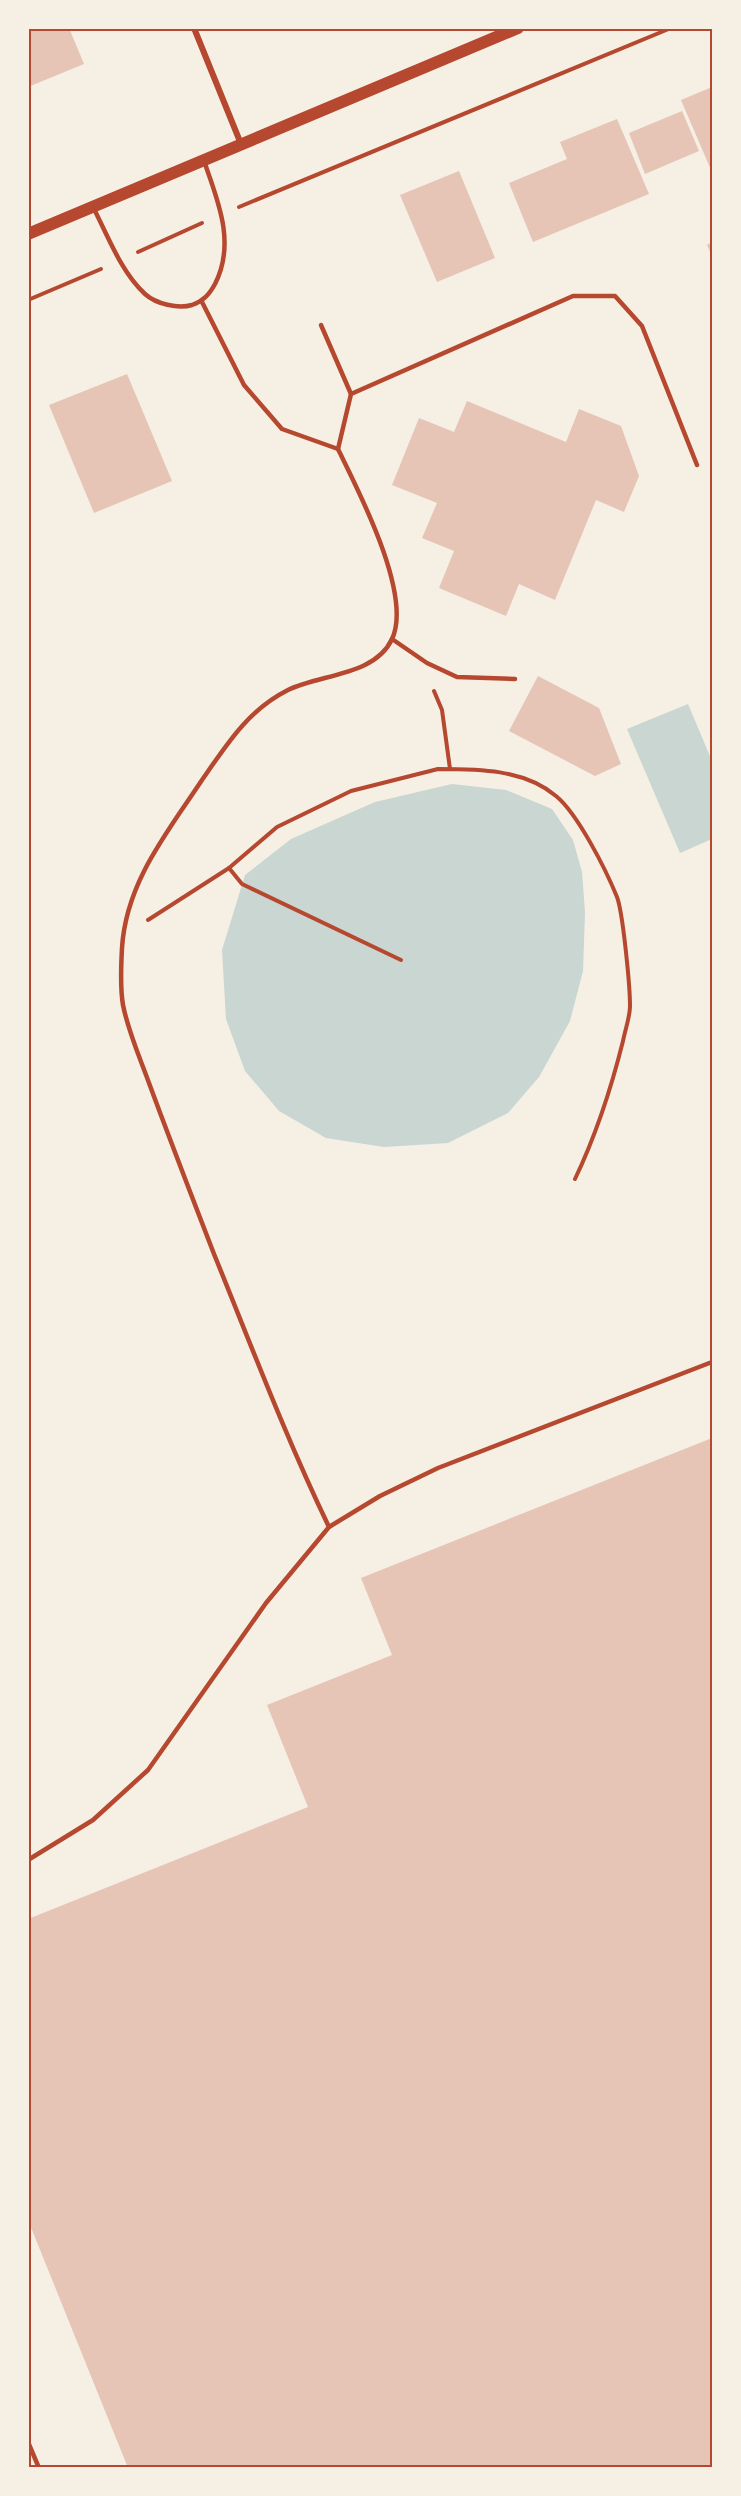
<svg xmlns="http://www.w3.org/2000/svg" width="741" height="2496" font-family="'Exo 2',sans-serif">
<style>
.water{fill:#c9d6d2}
.building{fill:#e6c5b7}
.lines{fill:none;stroke-linecap:round;stroke-linejoin:round}
.path{stroke:#b5482f;stroke-width:4}
.service{stroke:#b5482f;stroke-width:4.5}
.minor{stroke:#b5482f;stroke-width:6}
.secondary{stroke:#b5482f;stroke-width:12}
.neatline{fill:none;stroke:#b5482f;stroke-width:2}
</style>
<rect width="100%" height="100%" fill="#f6efe4"/>
<g class="water">
<polygon points="688,704 712,761 712,839 680,853 627,729"/>
<polygon points="452,784 506,790 552,809 573,840 582,872 585,912 583,971 570,1021 539,1077 508,1113 448,1143 384,1147 326,1138 279,1111 245,1071 226,1019 222,950 245,875 291,839 375,802"/>
</g>
<g class="building">
<polygon points="28,28 69,28 84,64 28,87"/>
<polygon points="712,87 712,169 711,170 681,100"/>
<polygon points="682,111 699,151 645,174 629,133"/>
<polygon points="617,119 649,194 533,242 509,183 567,159 560,142"/>
<polygon points="459,171 495,258 437,282 400,195"/>
<polygon points="712,242 712,256 707,245"/>
<polygon points="127,374 172,481 94,513 49,405"/>
<polygon points="467,401 566,442 579,409 621,426 639,476 624,512 596,500 555,600 519,584 506,616 439,588 454,551 422,538 437,503 392,485 419,418 454,432"/>
<polygon points="538,676 599,708 621,764 595,776 509,731"/>
<polygon points="712,1438 712,2468 128,2468 28,2220 28,1919 308,1807 267,1705 392,1655 361,1578"/>
</g>
<g class="lines">
<g class="path">
<polyline points="239,207 671,28"/>
<polyline points="138,252 202,223"/>
<polyline points="28,300 101,269"/>
<polyline points="434,691 442,710 450,769"/>
<polyline points="229,868 242,884 401,960"/>
<path d="M148 920 229 868 277 827 351 791 438 769C478 769 524 769 556 796 578 814 606 870 617 897 623 913 630 986 630 1006 630 1017 625 1030 623 1041 611 1089 596 1135 575 1179"/>
</g>
<g class="service">
<path d="M93 207C108 236 121 272 145 294 156 304 178 309 192 305 203 301 209 295 215 284 236 243 218 201 204 161"/>
<path d="M202 302 244 385 282 429 338 449C358 490 413 595 392 639 375 676 320 674 288 690 248 710 227 744 202 780 167 833 126 882 122 948 121 966 120 988 123 1005 128 1031 140 1058 149 1083 170 1140 192 1197 214 1254 251 1345 286 1438 329 1527"/>
<polyline points="321,325 351,394"/>
<polyline points="338,449 351,394 573,296 615,296 642,326 697,465"/>
<polyline points="392,639 427,663 457,677 515,679"/>
<polyline points="28,1860 93,1820 148,1770 266,1603 329,1527 380,1496 438,1468 712,1362"/>
<polyline points="28,2442 39,2468"/>
</g>
<polyline class="minor" points="194,28 241,144"/>
<polyline class="secondary" points="28,234 518,28"/>
</g>
<rect width="741" height="2496" fill="none" stroke="#f6efe4" stroke-width="60"/>
<rect x="30" y="30" width="681" height="2436" class="neatline"/>
</svg>
